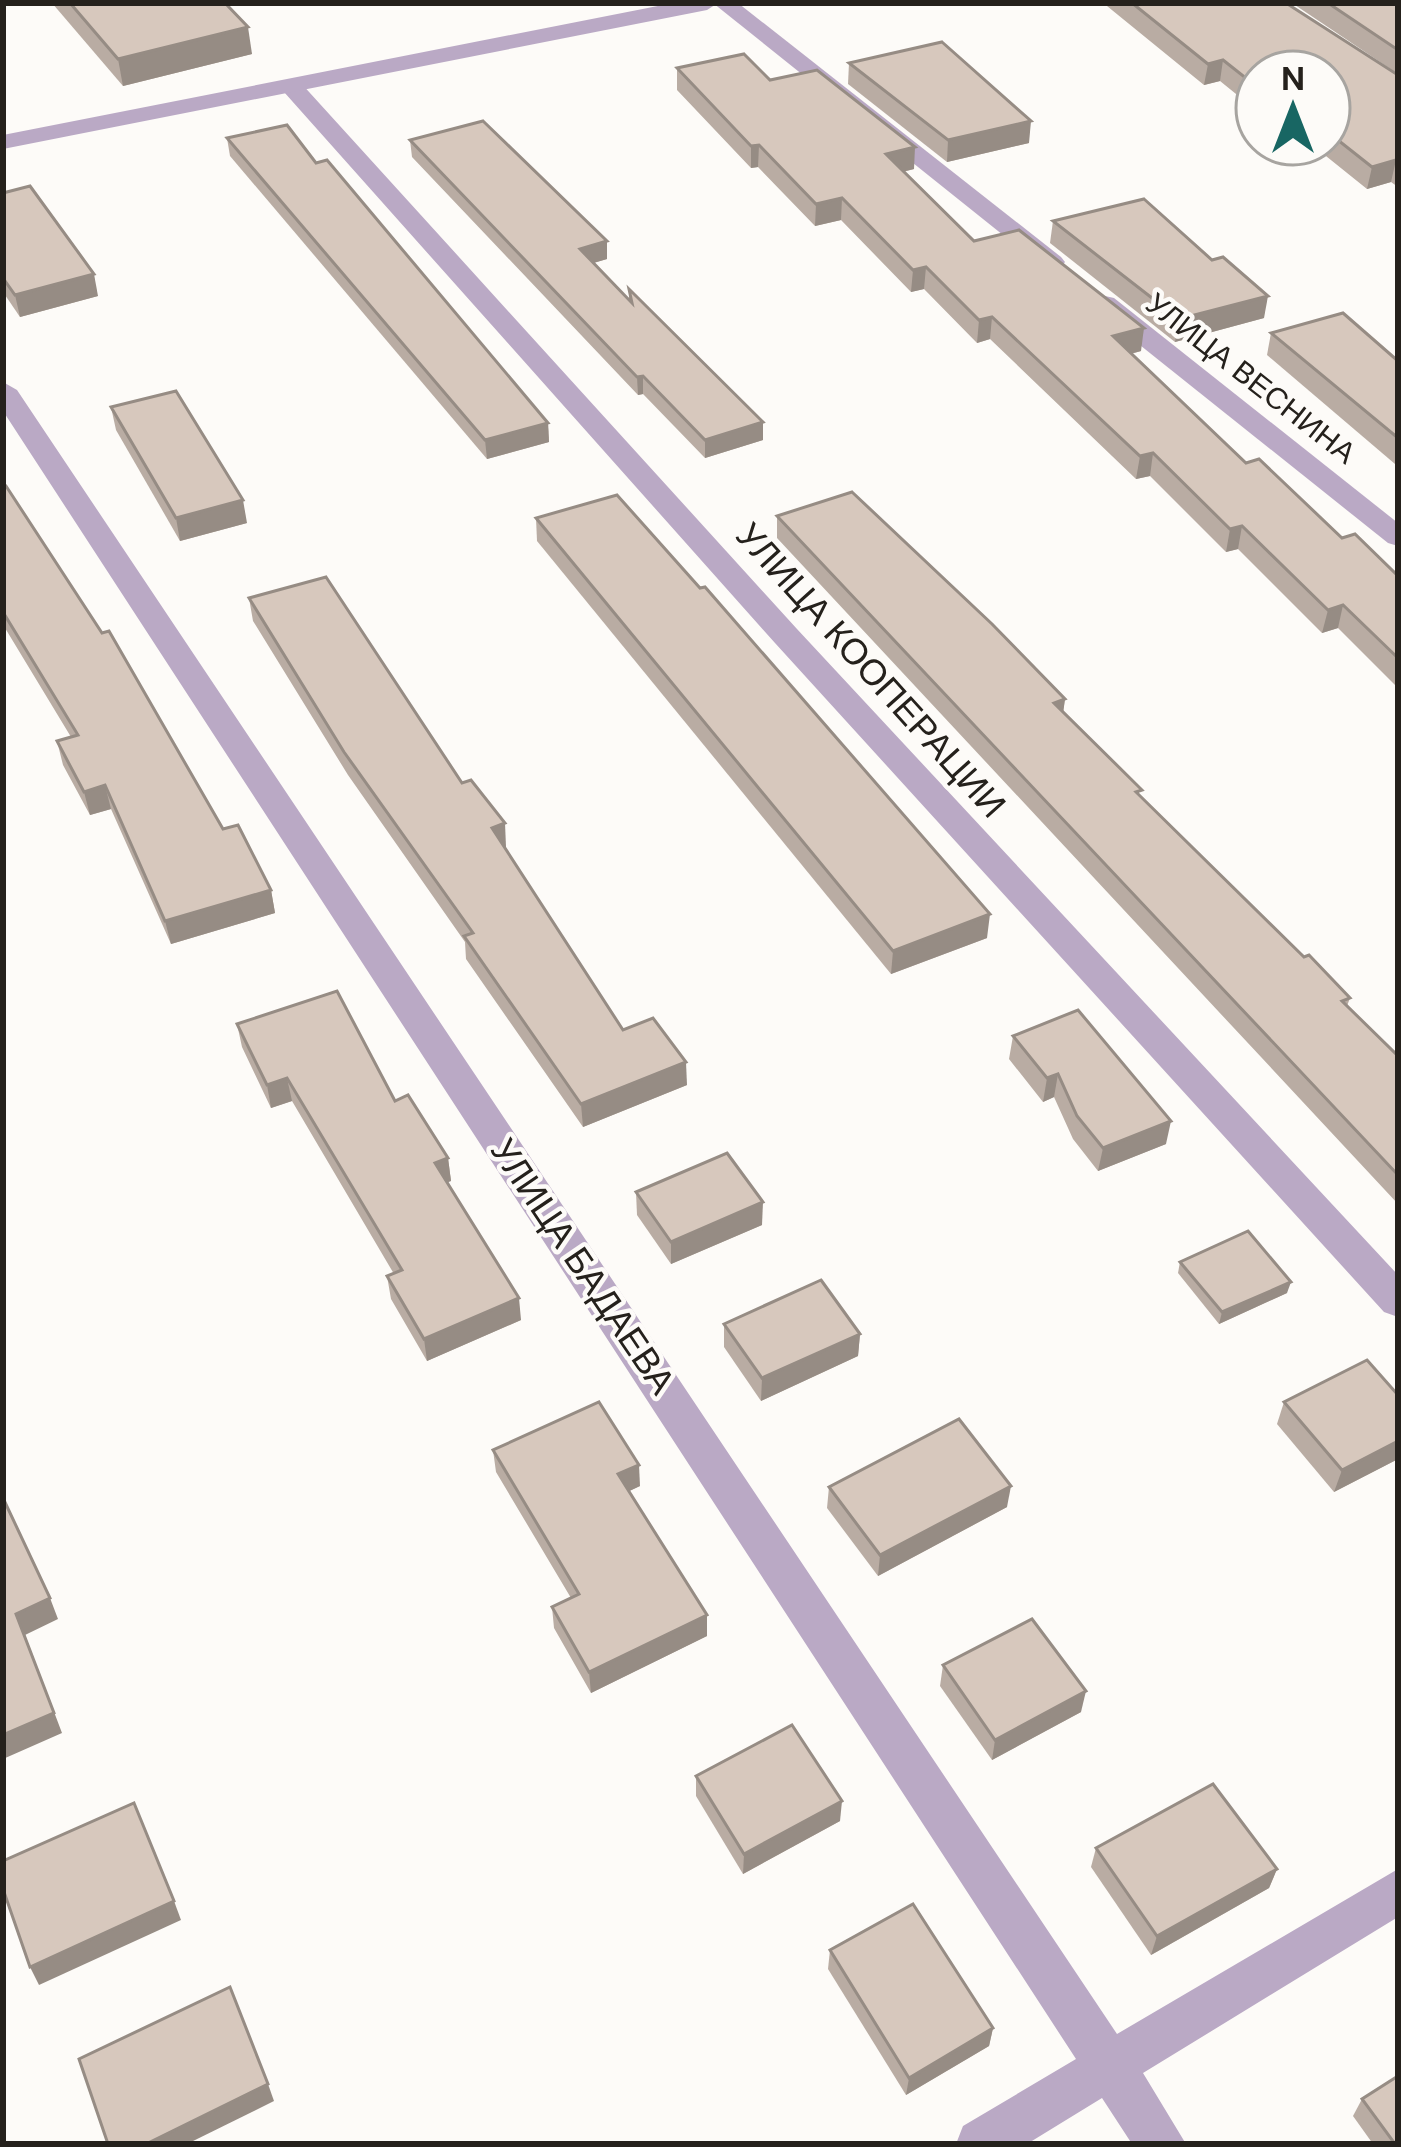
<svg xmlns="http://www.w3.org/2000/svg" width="1401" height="2147" font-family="'DM Sans',sans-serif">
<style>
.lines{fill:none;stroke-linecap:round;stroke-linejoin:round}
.minor{fill:#baa9c5;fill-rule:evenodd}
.tertiary{fill:#baa9c5;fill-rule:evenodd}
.wall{fill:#b9aca3}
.shaded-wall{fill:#968c84}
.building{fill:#d7c8bd;stroke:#968c84;stroke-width:3}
.labels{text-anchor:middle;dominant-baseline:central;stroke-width:9;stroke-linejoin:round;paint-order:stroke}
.far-street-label{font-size:30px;fill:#25211c;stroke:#fdfbf8}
.street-label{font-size:36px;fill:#25211c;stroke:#fdfbf8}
</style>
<rect width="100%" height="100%" fill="#fdfbf8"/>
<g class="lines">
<g class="minor">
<polygon points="713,3 738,3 1061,257 1065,262 1061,267 1043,267"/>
<polygon points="292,80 300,82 797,629 1398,1275 1398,1317 1384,1312 775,643 284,92 280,87"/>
<polygon points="1105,296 1114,298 1398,523 1398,546 1388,543 1096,310 1092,304 1096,298"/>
<polygon points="3,382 17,390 1117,2034 1398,1869 1398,1917 1143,2073 1186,2144 1132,2144 1102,2098 1027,2144 956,2144 963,2126 1076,2059 3,411"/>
</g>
<polygon class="tertiary" points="673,3 718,3 707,10 3,149 3,135"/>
</g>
<g class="wall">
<polygon points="52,3 225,3 252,54 123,86"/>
<polygon points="1108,3 1286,3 1398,75 1398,187 1391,182 1367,189 1311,144 1329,144 1329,72 1257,72 1257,111 1220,81 1204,85 1107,6"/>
<polygon points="1292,3 1398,3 1398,74"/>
<polygon points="849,63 1029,143 947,162 848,84"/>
<polygon points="677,68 770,80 914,169 903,172 974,241 1141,351 1131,354 1246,463 1342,538 1398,576 1398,688 1338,628 1322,633 1238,549 1226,552 1150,476 1136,479 990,339 977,343 924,289 911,292 841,220 815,226 758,167 751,168 677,90"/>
<polygon points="227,138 316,163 548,423 549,442 487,459 230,156"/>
<polygon points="410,140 607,259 593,263 629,300 629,289 763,422 763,440 705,458 643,394 638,395 412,157"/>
<polygon points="3,193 98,296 20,317 3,292"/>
<polygon points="1053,221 1264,318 1175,342 1050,243"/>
<polygon points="1271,333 1398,361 1398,463 1395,464 1267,355"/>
<polygon points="111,407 247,523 180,541 116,430"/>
<polygon points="3,487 223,829 271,890 275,913 171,944 111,809 90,815 63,765 57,741 71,737 5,628 3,628"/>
<polygon points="777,516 1065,699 1063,712 1141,797 1304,957 1350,998 1347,1006 1398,1056 1398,1204 777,538"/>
<polygon points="536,518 987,938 891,974 537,541"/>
<polygon points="249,598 462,783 506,847 504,848 623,1030 687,1085 583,1127 466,959 465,942 348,775 253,621"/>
<polygon points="237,1024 395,1101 448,1158 451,1181 447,1182 521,1320 427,1361 391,1299 387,1276 394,1274 292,1101 271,1108 242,1047"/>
<polygon points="1013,1036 1166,1144 1098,1171 1073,1139 1054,1097 1043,1102 1009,1059"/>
<polygon points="636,1192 762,1225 671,1264 637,1215"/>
<polygon points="1180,1262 1287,1293 1219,1324 1178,1273"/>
<polygon points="724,1324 860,1334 858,1356 761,1401 724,1347"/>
<polygon points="1398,1395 1398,1459 1334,1492 1277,1424 1284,1402"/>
<polygon points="493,1450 640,1486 629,1491 707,1615 707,1636 591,1693 554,1628 552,1607 571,1598 496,1472"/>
<polygon points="829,1487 1007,1507 878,1576 827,1508"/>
<polygon points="943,1665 1081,1712 992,1760 940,1686"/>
<polygon points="696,1776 840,1821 743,1874 696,1796"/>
<polygon points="1096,1848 1277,1869 1269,1888 1151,1955 1091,1867"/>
<polygon points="830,1950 993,2028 989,2046 906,2095 828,1969"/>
<polygon points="1362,2099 1398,2144 1373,2144 1353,2116"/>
</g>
<g class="shaded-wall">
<polygon points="248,27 252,54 123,86 118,59"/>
<polygon points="1223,60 1220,81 1204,85 1208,64"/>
<polygon points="1031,121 1029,143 947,162 948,140"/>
<polygon points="759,145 758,167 751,168 751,146"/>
<polygon points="915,147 914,169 884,176 886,154"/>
<polygon points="1396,160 1391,182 1367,189 1372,167"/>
<polygon points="842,198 841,220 815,226 816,204"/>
<polygon points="607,241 607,259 580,267 580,249"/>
<polygon points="926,267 924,289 911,292 913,270"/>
<polygon points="94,274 98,296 20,317 15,295"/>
<polygon points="1268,296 1264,318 1175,342 1179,319"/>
<polygon points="992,317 990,339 977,343 979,320"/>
<polygon points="1144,328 1141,351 1110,359 1113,336"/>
<polygon points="643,376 643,394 638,395 637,377"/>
<polygon points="763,422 763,440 705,458 705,440"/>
<polygon points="548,423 549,442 487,459 485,440"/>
<polygon points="1153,453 1150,476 1136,479 1140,456"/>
<polygon points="243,500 247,523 180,541 176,518"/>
<polygon points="1242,526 1238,549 1226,552 1230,529"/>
<polygon points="1343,605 1338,628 1322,633 1328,610"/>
<polygon points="1065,699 1062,721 1054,703"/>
<polygon points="105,785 111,809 90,815 84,792"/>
<polygon points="505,823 506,847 494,852 492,828"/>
<polygon points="271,890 275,913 171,944 165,921"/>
<polygon points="990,914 987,938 891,974 893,951"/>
<polygon points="686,1062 687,1085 583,1127 581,1104"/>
<polygon points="1058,1074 1054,1097 1043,1102 1047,1078"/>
<polygon points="287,1078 292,1101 271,1108 267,1085"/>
<polygon points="1171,1121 1166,1144 1098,1171 1103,1148"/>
<polygon points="448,1158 451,1181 438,1186 435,1163"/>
<polygon points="763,1202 762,1225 671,1264 671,1242"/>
<polygon points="1291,1282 1287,1293 1219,1324 1222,1312"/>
<polygon points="519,1298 521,1320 427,1361 424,1339"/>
<polygon points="860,1334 858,1356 761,1401 762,1378"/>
<polygon points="1398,1441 1398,1459 1334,1492 1342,1470"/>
<polygon points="639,1465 640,1486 619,1496 618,1474"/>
<polygon points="1011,1486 1007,1507 878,1576 880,1555"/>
<polygon points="50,1598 58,1619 25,1635 62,1733 3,1759 3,1735 16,1614"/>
<polygon points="707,1615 707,1636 591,1693 589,1672"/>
<polygon points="1086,1691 1081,1712 992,1760 995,1740"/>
<polygon points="842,1801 840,1821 743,1874 744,1854"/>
<polygon points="1277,1869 1269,1888 1151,1955 1157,1936"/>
<polygon points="174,1901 181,1920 39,1985 30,1967"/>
<polygon points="993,2028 989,2046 906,2095 909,2078"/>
<polygon points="268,2084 274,2101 187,2144 146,2144"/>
</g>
<g class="building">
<polygon points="70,3 225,3 248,27 118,59"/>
<polygon points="1132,3 1286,3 1398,75 1398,162 1396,160 1372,167 1329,133 1329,72 1257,72 1257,87 1223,60 1208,64"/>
<polygon points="1328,3 1398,3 1398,50"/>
<polygon points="942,42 1031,121 948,140 849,63"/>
<polygon points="744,54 770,80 817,70 915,147 886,154 974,241 1019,230 1144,328 1113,336 1246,463 1259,459 1342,538 1355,534 1398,576 1398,658 1343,605 1328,610 1242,526 1230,529 1153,453 1140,456 992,317 979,320 926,267 913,270 842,198 816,204 759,145 751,146 677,68"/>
<polygon points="483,121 607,241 580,249 632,303 629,289 763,422 705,440 643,376 637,377 410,140"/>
<polygon points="287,125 316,163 327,160 548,423 485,440 227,138"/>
<polygon points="30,186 94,274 15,295 3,278 3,193"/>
<polygon points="1144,199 1212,260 1223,257 1268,296 1179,319 1053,221"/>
<polygon points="1343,313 1398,361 1398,438 1271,333"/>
<polygon points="176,391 243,500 176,518 111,407"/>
<polygon points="6,486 102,633 109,631 223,829 238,825 271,890 165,921 105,785 84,792 57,741 78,735 3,612 3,487"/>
<polygon points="852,492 992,624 1065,699 1054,703 1142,790 1136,792 1304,957 1309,955 1350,998 1342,1001 1398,1056 1398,1175 777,516"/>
<polygon points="617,495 700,588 705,587 990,914 893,951 536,518"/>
<polygon points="326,577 462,783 471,780 505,823 492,828 623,1030 653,1018 686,1062 581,1104 464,936 473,933 344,752 249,598"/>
<polygon points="337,991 395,1101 408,1095 448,1158 435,1163 519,1298 424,1339 387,1276 402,1270 287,1078 267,1085 237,1024"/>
<polygon points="1078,1010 1171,1121 1103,1148 1077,1116 1058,1074 1047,1078 1013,1036"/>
<polygon points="727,1153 763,1202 671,1242 636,1192"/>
<polygon points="1248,1231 1291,1282 1222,1312 1180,1262"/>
<polygon points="821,1280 860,1334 762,1378 724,1324"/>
<polygon points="1367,1360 1398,1395 1398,1441 1342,1470 1284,1402"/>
<polygon points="599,1402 639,1465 618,1474 707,1615 589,1672 552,1607 579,1594 493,1450"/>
<polygon points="959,1419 1011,1486 880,1555 829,1487"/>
<polygon points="3,1498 50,1598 16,1614 54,1713 3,1735"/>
<polygon points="1032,1619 1086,1691 995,1740 943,1665"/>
<polygon points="792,1725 842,1801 744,1854 696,1776"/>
<polygon points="1213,1784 1277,1869 1157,1936 1096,1848"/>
<polygon points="134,1803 174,1901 30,1967 3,1889 3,1861"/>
<polygon points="913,1904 993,2028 909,2078 830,1950"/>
<polygon points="230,1987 268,2084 146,2144 108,2144 79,2059"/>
<polygon points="1398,2076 1398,2144 1395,2144 1362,2099"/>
</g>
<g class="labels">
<g class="far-street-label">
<text transform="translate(1251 378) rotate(38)">УЛИЦА ВЕСНИНА</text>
</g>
<g class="street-label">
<text transform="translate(871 670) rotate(48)">УЛИЦА КООПЕРАЦИИ</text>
<text transform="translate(583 1266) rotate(56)">УЛИЦА БАДАЕВА</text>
</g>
</g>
<rect width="1401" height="2147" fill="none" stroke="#25211c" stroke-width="12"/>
<g transform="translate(1293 108)"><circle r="57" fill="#fdfbf8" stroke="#a7a4a0" stroke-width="3"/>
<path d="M0-9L21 45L0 30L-21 45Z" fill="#186663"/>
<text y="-18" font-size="33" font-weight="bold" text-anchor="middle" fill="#25211c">N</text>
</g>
</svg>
